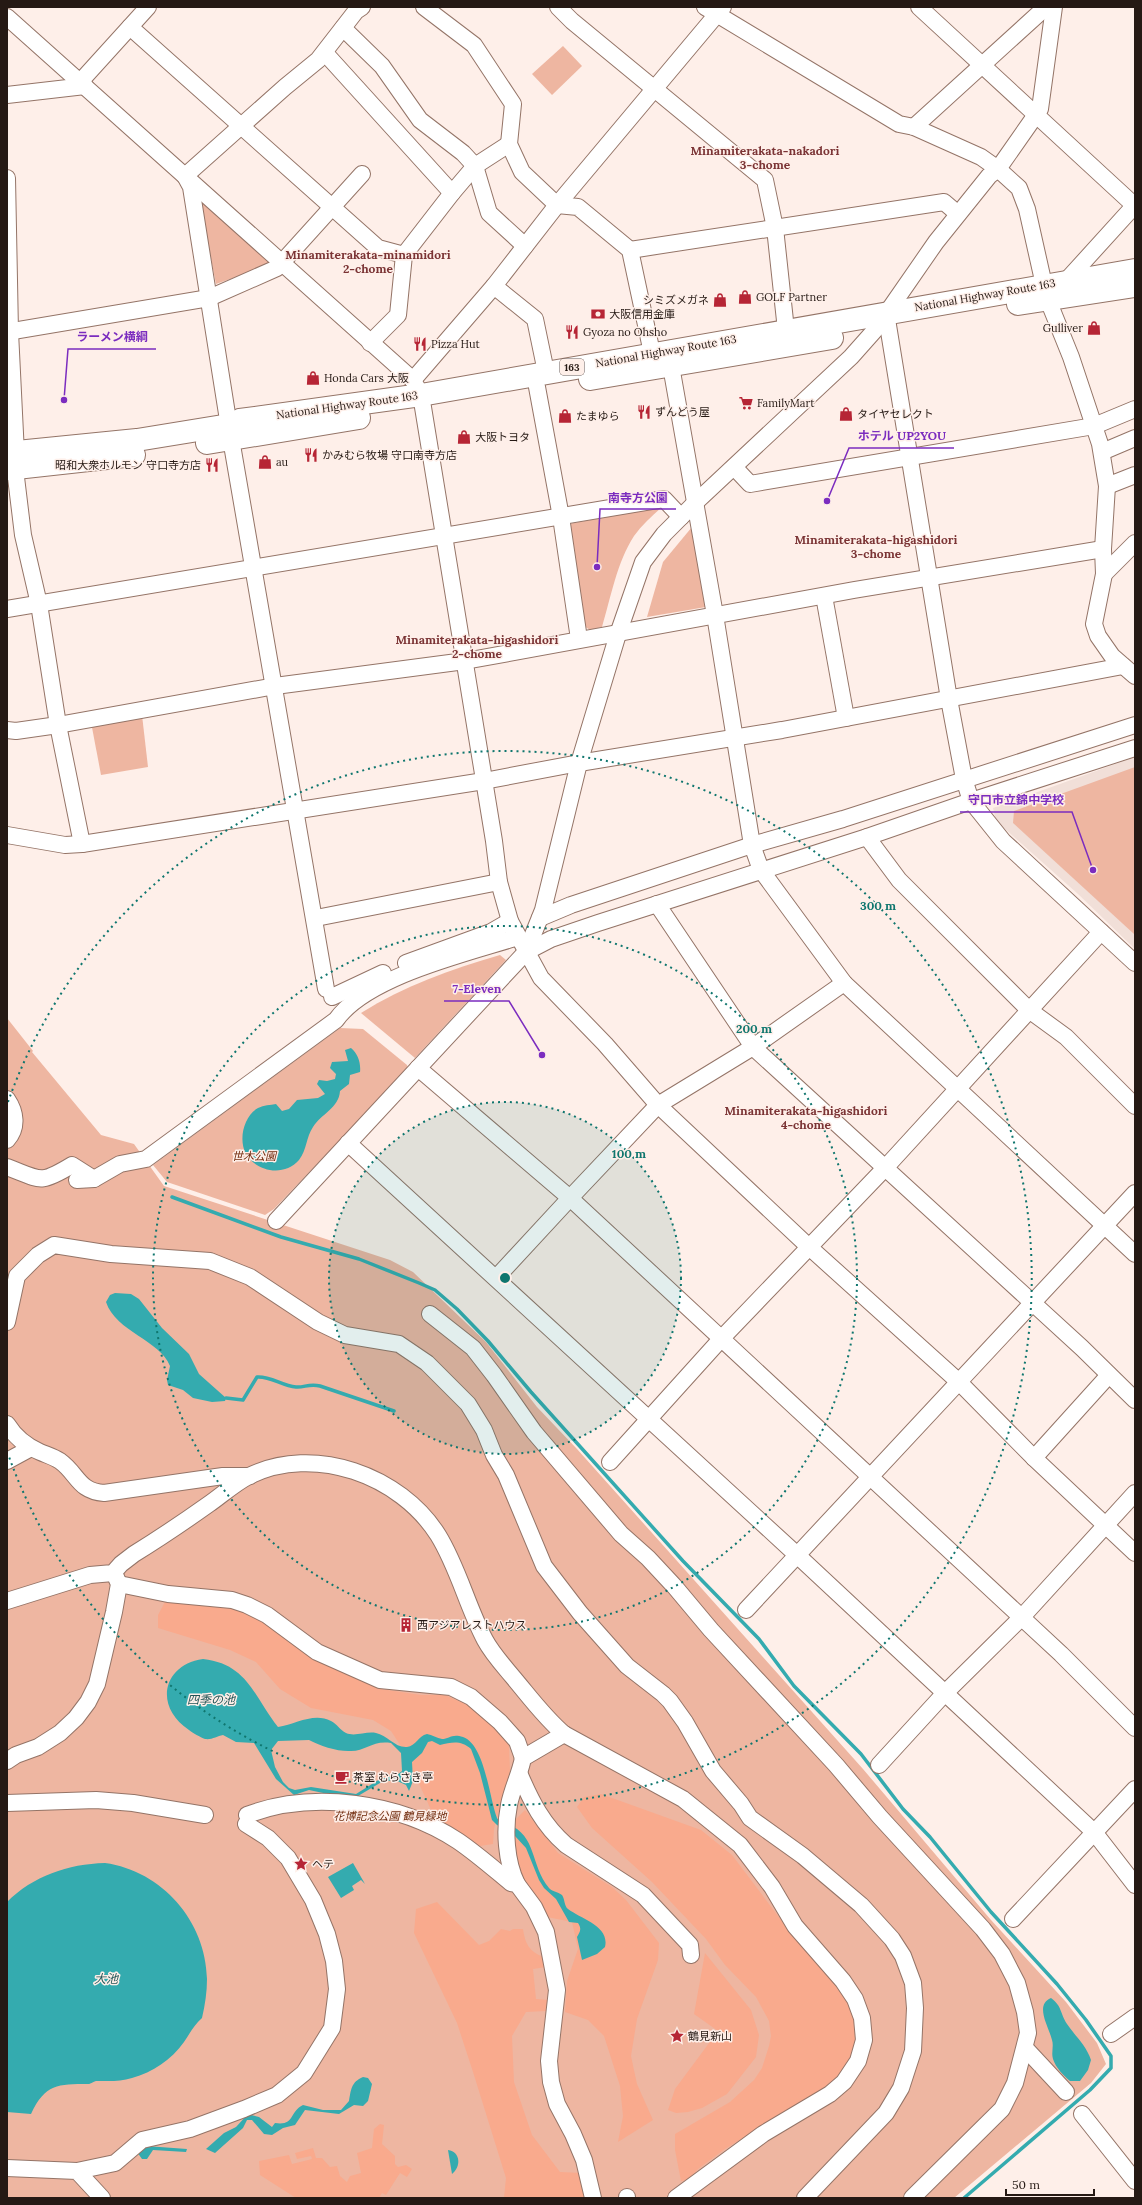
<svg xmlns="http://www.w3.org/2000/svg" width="1142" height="2205" font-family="Lora,'Noto Sans JP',serif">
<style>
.built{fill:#f1dfd8}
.green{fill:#eeb6a1}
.forest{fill:#f9aa8d}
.water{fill:#34abaf;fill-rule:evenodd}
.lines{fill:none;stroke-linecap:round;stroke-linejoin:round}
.stream{stroke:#34abaf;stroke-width:3.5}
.minor-casing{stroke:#947467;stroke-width:18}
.highway-casing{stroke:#947467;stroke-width:24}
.minor{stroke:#fff;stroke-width:16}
.highway{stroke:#fff;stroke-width:22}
.ring{fill:none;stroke:#0f766e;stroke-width:2;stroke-dasharray:2 4}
.labels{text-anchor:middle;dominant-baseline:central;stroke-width:3;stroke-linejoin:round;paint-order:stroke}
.shield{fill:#feefe9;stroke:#665954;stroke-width:1}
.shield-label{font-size:10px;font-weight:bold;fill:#251914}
.street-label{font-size:11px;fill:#251914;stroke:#feefe9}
.poi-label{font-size:11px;fill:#251914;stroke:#feefe9;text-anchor:start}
.park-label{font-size:11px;font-style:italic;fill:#712c0e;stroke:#feefe9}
.neighbourhood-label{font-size:12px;font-weight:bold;fill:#7b3435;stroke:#feefe9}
.water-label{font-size:12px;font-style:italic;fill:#245557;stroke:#feefe9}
.centre{fill:#0f766e;stroke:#feefe9;stroke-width:2}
.ring-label{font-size:12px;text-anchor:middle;font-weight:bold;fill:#0f766e;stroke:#feefe9;stroke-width:3;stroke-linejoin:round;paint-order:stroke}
.leader{fill:none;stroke:#7b2cbf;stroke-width:1.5}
.callout-dot{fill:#7b2cbf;stroke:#feefe9;stroke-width:1.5}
.callout-label{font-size:12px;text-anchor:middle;font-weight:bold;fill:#7b2cbf;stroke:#feefe9;stroke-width:3;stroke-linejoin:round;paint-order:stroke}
</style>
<rect width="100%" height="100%" fill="#feefe9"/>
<polygon class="built" points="1135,757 1135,949 1078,894 996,821 993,808"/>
<g class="green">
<polygon points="563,46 582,66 552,95 532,74"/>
<polygon points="199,198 273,261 270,265 216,284"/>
<path d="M662 507C652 516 642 525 634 536 617 562 611 597 602 627L590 630 584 626 568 524Z"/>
<polygon points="692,527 706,607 647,617 663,562"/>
<polygon points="142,715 148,767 101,775 91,722"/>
<polygon points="1135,767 1135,934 1134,934 1013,823 1014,811"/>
<path d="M500 955 506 960 415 1058 361 1013C404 986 451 969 500 955Z"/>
<polygon points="7,1018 33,1051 32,1052 101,1135 134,1144 164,1186 390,1260 413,1272 486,1342 537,1407 577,1449 863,1769 991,1920 1066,2002 1097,2043 1106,2064 1091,2083 954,2198 7,2198"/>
<polygon points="340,1028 363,1029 407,1065 408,1069 274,1209 265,1215 167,1182 153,1165"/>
</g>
<g class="forest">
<polygon points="190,1598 255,1612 325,1662 381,1689 421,1695 445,1695 479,1710 499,1726 509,1744 510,1771 494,1829 493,1844 480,1846 461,1836 432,1812 404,1751 391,1731 373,1720 311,1708 280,1689 256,1662 230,1650 158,1628 158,1615 166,1600"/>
<polygon points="601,1794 701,1830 732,1855 797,1941 825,1971 849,2003 858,2029 853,2058 834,2082 725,2149 698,2169 688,2180 681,2181 675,2150 675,2134 730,2102 754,2080 762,2068 769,2046 771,2036 769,2021 756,1997 725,1965 706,1939 652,1882 592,1828 577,1807 584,1797"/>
<polygon points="525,1810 558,1853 612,1887 626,1900 659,1943 658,1960 637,2019 631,2056 637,2084 653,2120 618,2142 623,2116 620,2086 604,2036 588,2020 565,2012 567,1981 578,1949 572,1922 547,1917 521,1878 514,1850 514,1821"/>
<path d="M437 1902 479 1945 489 1941 501 1929 510 1931 513 1929H523C525 1943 529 1952 544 1957L546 1967 533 1969 536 1999 548 2000 546 2011 526 2012 512 2036 514 2082 532 2135 560 2172 582 2173 587 2194 584 2195V2198H504L506 2178 473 2072 457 2023 414 1933 416 1909Z"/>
<polygon points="705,1953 751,2010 759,2035 756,2057 727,2094 702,2108 688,2112 676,2113 668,2110 675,2089 718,2031 694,2014"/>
<polygon points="380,2124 384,2125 382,2144 395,2156 395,2164 398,2167 406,2165 412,2169 407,2177 400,2173 386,2195 382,2193 379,2198 296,2198 260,2175 259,2161 289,2155 292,2164 312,2159 311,2156 297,2159 295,2153 313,2148 316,2158 322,2158 330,2167 337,2166 340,2176 347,2182 350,2176 361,2173 357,2153 372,2148 374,2129"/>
</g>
<g class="water">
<path d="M351 1048C358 1054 361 1063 360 1072L350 1075 349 1084 340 1091C339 1108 321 1114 313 1127 306 1137 307 1150 299 1160 284 1177 257 1172 246 1154 238 1139 244 1116 258 1108 264 1105 270 1105 276 1104L282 1111 289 1109 297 1100 318 1098 325 1094 317 1084 319 1080 327 1081 335 1079 336 1074 330 1068 332 1062 348 1061 345 1050Z"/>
<path d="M115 1293 131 1294 139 1299 162 1328 189 1354 199 1374 226 1398 225 1401 212 1402 193 1398 183 1390 168 1385 167 1380 170 1366C160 1340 116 1332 106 1302L110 1295Z"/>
<path d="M203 1659C248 1664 254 1697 278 1727 296 1724 314 1712 331 1721 337 1724 340 1730 346 1733 355 1737 366 1731 376 1733 387 1735 395 1748 407 1747 416 1746 418 1736 427 1734 432 1735 437 1738 442 1739 449 1739 452 1733 463 1737 485 1745 489 1797 497 1818L499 1821C539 1831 528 1862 549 1888 551 1891 558 1892 562 1895 565 1899 564 1906 568 1909 581 1919 610 1926 605 1947L597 1954 582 1960 577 1937C580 1932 582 1929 578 1923L569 1922 556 1899 544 1888 539 1880 526 1848 515 1836 497 1825 492 1820 480 1773 471 1749C461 1740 452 1742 440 1745L432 1741 428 1742 422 1753 412 1762 413 1781 409 1791 406 1785 393 1779 389 1781 385 1780 358 1796 328 1794 309 1790 294 1795 276 1779 254 1743 236 1742 223 1735C217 1736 212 1740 205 1739 200 1737 193 1733 189 1730 154 1707 162 1665 203 1659ZM309 1740C320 1746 339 1752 351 1751 366 1751 373 1740 391 1743L401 1753 402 1771 397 1775 380 1779 356 1794 311 1787 295 1790 289 1788 283 1782 275 1767 271 1750 278 1741Z"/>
<path d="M105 1863C162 1871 206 1921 207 1979 207 1992 205 2005 202 2018 194 2025 190 2033 184 2042 171 2060 153 2072 132 2078 120 2082 108 2081 96 2081 92 2082 91 2084 88 2084 58 2084 45 2084 31 2114L7 2112V1902C33 1876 68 1864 105 1863Z"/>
<polygon points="353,1863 365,1884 361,1880 352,1886 354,1890 341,1898 328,1877"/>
<path d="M1051 1998C1062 2006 1060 2013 1067 2024 1075 2036 1086 2045 1091 2060L1088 2070 1080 2081H1070C1063 2075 1056 2068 1053 2059 1051 2053 1054 2046 1052 2040 1049 2027 1034 2005 1051 1998Z"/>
<path d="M363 2077 368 2078 372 2084 368 2101 363 2106 354 2105 339 2114 305 2110 295 2125 283 2128 272 2135 264 2134 252 2120H247L243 2128 215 2153 206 2149 224 2133 236 2127 248 2114 259 2117 272 2127 275 2123C295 2126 289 2112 303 2105L323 2110H341L349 2101C351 2090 351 2082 363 2077Z"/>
<polygon points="146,2146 187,2149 186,2152 153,2150 147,2159 142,2159 137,2152"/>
<path d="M448 2150C461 2152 461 2167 452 2174Z"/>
</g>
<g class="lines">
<g class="stream">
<polyline points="172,1197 281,1237 359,1259 419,1283 435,1290 457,1309 488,1341 531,1392 683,1561 759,1639 794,1686 861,1754 903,1809 930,1837 991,1912 1057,1984 1086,2020 1111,2056 1111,2068 1090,2090 964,2198"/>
<path d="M226 1398 243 1400 257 1377C271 1376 282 1386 296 1387 304 1388 309 1383 320 1386L394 1411"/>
</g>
<defs>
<g id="minor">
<polyline points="424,7 474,45 513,104 509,144 522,172 557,205 578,207 630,250 652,353 671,366 715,615 752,845 761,870 844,983 1135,1254"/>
<polyline points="558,7 572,21 765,180 775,228 786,330"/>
<polyline points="705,7 899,124 914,127 981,157 998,169 1019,188 1027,209 1044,285"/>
<polyline points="723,7 557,205 494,286 413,380 421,395 494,841 499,882 510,921 541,978 605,1044 658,1105 808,1246 959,1382 1034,1458 1135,1553"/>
<polyline points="919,7 1135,206"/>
<polyline points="7,17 413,380"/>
<polyline points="130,27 378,248 404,255"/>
<polyline points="343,28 382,66 420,120 463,153 475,166 489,213 525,246"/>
<polyline points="325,53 452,193 404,255 398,315 370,343"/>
<polyline points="80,82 148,7"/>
<polyline points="7,95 85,86"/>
<polyline points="914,127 1046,7"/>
<polyline points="7,178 10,332 16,454 15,469 23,535 39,604 58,725 82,844"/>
<polyline points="452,193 475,166 509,144"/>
<polyline points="630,250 944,202 958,214"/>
<polyline points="1066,281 1135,205"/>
<polyline points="494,286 535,319 546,372"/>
<polyline points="1048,300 1071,357 1100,444 1107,486 1103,549 1104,574 1094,624 1098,636 1112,656 1135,676"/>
<polyline points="886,313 949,699 964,779 971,801 1003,841 1135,963"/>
<polyline points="7,332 209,298 277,268 362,174"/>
<polyline points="537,387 561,517 579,639"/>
<polyline points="1102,452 1135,438"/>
<polyline points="734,467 750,484 1094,426 1135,409"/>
<polyline points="1107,486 1135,475"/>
<polyline points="1104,574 1135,543"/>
<polyline points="824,596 846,718"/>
<polyline points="7,609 664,499 681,517"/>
<polyline points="7,730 16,731 58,725 275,686 465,661 854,590 1103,549"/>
<polyline points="7,835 65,845 82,844 484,781 579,763 782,730 1123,666"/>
<polyline points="867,837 899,880 1029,1010 1066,1037 1135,1106"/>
<polyline points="657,904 753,1047 1082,1348 1135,1400"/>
<polyline points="316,918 499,882"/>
<polyline points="540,918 571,905 752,845 843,819 1135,725"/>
<polyline points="526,952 551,939 598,923 867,837 971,801 1135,748"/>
<polyline points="406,963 491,932 510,921"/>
<polyline points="326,989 231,439 191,187 185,176 285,87 318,60 356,11 362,7"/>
<polyline points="332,997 383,973"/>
<polyline points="418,1068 570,1198 1061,1654 1135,1728"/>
<path d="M7 1099C16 1112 18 1128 7 1140"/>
<polyline points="348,1143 797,1555 1094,1832 1135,1885"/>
<path d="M7 1167C41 1180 39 1185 72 1165L94 1179"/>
<path d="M77 1180 94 1179 120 1164 146 1159 336 1020C367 976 468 953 518 937"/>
<polyline points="276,1221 526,952 543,910 579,763 618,634 643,562 664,534 696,502 851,357 875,330 936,242 989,176 998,169 1040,109 1054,7"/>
<polyline points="496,1278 570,1198 658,1105 753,1047 844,983"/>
<polyline points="430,1314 473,1348 494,1375 534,1432 621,1534 648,1558 675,1587 711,1630 836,1765 880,1817 983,1929 1002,1954 1017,1983 1025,2012 1028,2033 1015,2083 1002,2109 912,2198"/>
<polyline points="7,1322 17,1276 38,1255 54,1245 111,1254 210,1261 250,1277 318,1322 345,1335 399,1344 427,1363 468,1404 484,1430 494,1455 506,1475 544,1566 580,1613 627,1666 663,1694 670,1701 685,1722 713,1771 741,1804 750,1818 803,1856 861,1905 892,1939 903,1956 913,1983 915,2008 913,2051 901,2088 886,2113 805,2198"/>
<path d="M7 1424C15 1437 26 1446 40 1452 47 1455 54 1457 60 1461 78 1474 78 1491 104 1493L223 1476H250"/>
<polyline points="1034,1458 1109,1375"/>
<polyline points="7,1461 31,1448"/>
<polyline points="610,1462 721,1339 886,1167 1101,932"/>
<polyline points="119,1584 168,1594 232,1600 247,1605 267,1615 317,1652 380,1680 451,1687 471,1697 500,1722 517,1741 523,1758"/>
<path d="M7 1601 90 1575 113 1573 121 1564 134 1554C160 1538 185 1521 209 1504 222 1495 235 1483 249 1476 314 1444 400 1475 438 1535 458 1567 467 1606 485 1640 492 1653 502 1664 512 1676 529 1696 544 1717 564 1734L683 1799 740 1845 772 1887 795 1926 843 1981 855 1999 862 2018 864 2040 858 2061 844 2082 830 2094 763 2134 676 2198"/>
<polyline points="746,1610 1135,1193"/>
<polyline points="7,1761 16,1755 38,1747 60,1733 76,1718 88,1702 97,1684 114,1612 119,1584 115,1575"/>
<polyline points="879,1765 944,1694 1021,1618 1135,1493"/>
<path d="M520 1775C531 1801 543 1825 566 1845L643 1895 690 1945 691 1955"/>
<polyline points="7,1803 96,1800 133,1803 205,1815"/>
<path d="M247 1815C313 1790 399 1802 458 1841 477 1854 494 1869 511 1883L517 1884 534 1907 546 1932 557 1990 549 2061 551 2082 557 2104 573 2134 584 2160 593 2198"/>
<path d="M517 1884C506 1862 504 1830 509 1805 512 1789 520 1774 523 1758L564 1734"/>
<polyline points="1013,1919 1135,1789"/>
<polyline points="1111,2034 1135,2017"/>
<polyline points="1025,2048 1066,2092"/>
<polyline points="1082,2114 1135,2181"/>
<polyline points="7,2168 77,2171 102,2198"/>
<polyline points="77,2171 115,2163 142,2140 190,2129 244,2109 277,2095 304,2073 332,2028 337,1989 334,1961 327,1934 313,1900 288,1858 268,1838 246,1824"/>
<polyline points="627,2198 627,2197"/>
</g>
<g id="highway">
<polyline points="1018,304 1135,286"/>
<polyline points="590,379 832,338"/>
<polyline points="207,443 359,418"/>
<polyline points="7,453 137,440 229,425 240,420 421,395 1135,270"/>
<polyline points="7,469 134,455"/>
</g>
</defs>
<use href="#minor" class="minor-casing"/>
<use href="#highway" class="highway-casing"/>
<use href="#minor" class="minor"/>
<use href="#highway" class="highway"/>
</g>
<circle cx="505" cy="1278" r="176" fill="#0f766e" fill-opacity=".12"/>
<g class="ring">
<circle cx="505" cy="1278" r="176"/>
<circle cx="505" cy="1278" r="352"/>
<path d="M8 1102A527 527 0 1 1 8 1454"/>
</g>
<defs>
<symbol id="shop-bare" viewBox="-9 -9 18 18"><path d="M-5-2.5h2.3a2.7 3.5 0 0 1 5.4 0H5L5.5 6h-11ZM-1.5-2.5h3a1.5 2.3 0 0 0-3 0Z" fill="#b62535" stroke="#feefe9" stroke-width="2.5" paint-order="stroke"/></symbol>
<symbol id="bank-bare" viewBox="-9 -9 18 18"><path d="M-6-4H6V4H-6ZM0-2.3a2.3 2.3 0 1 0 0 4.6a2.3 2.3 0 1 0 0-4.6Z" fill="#b62535" stroke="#feefe9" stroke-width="2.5" paint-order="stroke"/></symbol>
<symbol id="restaurant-bare" viewBox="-9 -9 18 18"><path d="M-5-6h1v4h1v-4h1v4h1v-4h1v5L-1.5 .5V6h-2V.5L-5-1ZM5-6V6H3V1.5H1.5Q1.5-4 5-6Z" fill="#b62535" stroke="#feefe9" stroke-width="2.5" paint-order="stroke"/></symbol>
<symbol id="supermarket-bare" viewBox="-9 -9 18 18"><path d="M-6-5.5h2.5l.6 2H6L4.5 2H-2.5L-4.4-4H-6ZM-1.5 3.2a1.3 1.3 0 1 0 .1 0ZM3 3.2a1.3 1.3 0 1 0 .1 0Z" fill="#b62535" stroke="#feefe9" stroke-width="2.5" paint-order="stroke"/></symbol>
<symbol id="building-bare" viewBox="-9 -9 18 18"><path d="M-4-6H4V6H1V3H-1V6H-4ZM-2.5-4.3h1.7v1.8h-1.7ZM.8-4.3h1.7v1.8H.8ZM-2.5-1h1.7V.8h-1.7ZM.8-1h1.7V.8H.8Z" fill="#b62535" stroke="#feefe9" stroke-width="2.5" paint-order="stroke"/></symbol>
<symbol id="cafe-bare" viewBox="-9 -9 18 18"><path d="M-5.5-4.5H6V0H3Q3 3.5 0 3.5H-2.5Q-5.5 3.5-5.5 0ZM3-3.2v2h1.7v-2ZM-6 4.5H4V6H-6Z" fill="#b62535" stroke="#feefe9" stroke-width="2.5" paint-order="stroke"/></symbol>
<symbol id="sight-bare" viewBox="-9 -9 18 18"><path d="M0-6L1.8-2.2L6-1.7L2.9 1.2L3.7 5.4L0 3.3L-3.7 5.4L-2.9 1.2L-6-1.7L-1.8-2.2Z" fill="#b62535" stroke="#feefe9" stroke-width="2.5" paint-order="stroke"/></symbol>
</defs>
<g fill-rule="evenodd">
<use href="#shop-bare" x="735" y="287" width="20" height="20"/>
<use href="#shop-bare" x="710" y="290" width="20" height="20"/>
<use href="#bank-bare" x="588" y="304" width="20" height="20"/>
<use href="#shop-bare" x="1084" y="318" width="20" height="20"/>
<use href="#restaurant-bare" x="562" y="322" width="20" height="20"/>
<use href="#restaurant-bare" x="410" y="334" width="20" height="20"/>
<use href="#shop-bare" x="303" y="368" width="20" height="20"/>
<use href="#supermarket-bare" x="736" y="393" width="20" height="20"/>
<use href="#restaurant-bare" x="634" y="402" width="20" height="20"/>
<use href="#shop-bare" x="836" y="404" width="20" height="20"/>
<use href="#shop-bare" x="555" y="406" width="20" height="20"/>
<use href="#shop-bare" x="454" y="427" width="20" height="20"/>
<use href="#restaurant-bare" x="301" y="445" width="20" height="20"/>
<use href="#shop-bare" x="255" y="452" width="20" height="20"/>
<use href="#restaurant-bare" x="202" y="455" width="20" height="20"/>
<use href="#building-bare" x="396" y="1615" width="20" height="20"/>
<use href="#cafe-bare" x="332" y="1767" width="20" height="20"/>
<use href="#sight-bare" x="291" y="1854" width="20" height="20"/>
<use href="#sight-bare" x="667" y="2026" width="20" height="20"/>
</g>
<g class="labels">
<rect class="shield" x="560" y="359" width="24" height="16" rx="3"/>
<g class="shield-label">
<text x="572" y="367">163</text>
</g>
<g class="street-label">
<text transform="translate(985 295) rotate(-10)">National Highway Route 163</text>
<text transform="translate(666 351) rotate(-10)">National Highway Route 163</text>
<text transform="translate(347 405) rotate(-8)">National Highway Route 163</text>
</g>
<g class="poi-label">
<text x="756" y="297">GOLF Partner</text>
<text x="709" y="300" text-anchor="end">シミズメガネ</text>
<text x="609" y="314">大阪信用金庫</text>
<text x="1083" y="328" text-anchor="end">Gulliver</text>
<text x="583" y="332">Gyoza no Ohsho</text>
<text x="431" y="344">Pizza Hut</text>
<text x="324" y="378">Honda Cars 大阪</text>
<text x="757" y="403">FamilyMart</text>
<text x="655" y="412">ずんどう屋</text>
<text x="857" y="414">タイヤセレクト</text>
<text x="576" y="416">たまゆら</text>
<text x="475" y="437">大阪トヨタ</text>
<text x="322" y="455">かみむら牧場 守口南寺方店</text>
<text x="276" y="462">au</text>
<text x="201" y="465" text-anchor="end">昭和大衆ホルモン 守口寺方店</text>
<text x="417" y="1625">西アジアレストハウス</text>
<text x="353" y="1777">茶室 むらさき亭</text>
<text x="312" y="1864">ヘテ</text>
<text x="688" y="2036">鶴見新山</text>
</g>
<g class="park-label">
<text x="254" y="1156">世木公園</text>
<text x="390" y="1816">花博記念公園 鶴見緑地</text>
</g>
<g class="neighbourhood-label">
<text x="765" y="150">Minamiterakata-nakadori<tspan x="765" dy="14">3-chome</tspan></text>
<text x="368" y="254">Minamiterakata-minamidori<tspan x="368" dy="14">2-chome</tspan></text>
<text x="876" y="539">Minamiterakata-higashidori<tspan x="876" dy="14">3-chome</tspan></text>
<text x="477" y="639">Minamiterakata-higashidori<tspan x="477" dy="14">2-chome</tspan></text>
<text x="806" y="1110">Minamiterakata-higashidori<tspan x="806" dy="14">4-chome</tspan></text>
</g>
<g class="water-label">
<text x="211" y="1699">四季の池</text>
<text x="106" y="1978">大池</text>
</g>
</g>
<circle cx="505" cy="1278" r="6" class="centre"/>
<g class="ring-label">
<text x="878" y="910">300 m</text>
<text x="754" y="1033">200 m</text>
<text x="629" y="1158">100 m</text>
</g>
<path class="leader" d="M64 400L68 349H156M827 501L849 448H954M597 567L600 509H676M1093 870L1072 812H960M542 1055L509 1001H444"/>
<g class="callout-dot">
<circle cx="64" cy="400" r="4"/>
<circle cx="827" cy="501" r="4"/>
<circle cx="597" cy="567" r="4"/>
<circle cx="1093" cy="870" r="4"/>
<circle cx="542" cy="1055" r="4"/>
</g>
<g class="callout-label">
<text x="112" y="341">ラーメン横綱</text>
<text x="902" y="440">ホテル UP2YOU</text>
<text x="638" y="502">南寺方公園</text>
<text x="1016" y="804">守口市立錦中学校</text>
<text x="477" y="993">7-Eleven</text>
</g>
<rect width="1142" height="2205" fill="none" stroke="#251914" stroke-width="16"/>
<path d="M1006 2189v6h88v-6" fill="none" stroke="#251914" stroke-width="2"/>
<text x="1012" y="2189" font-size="12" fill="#251914" stroke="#feefe9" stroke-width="3" paint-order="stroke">50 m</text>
</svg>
